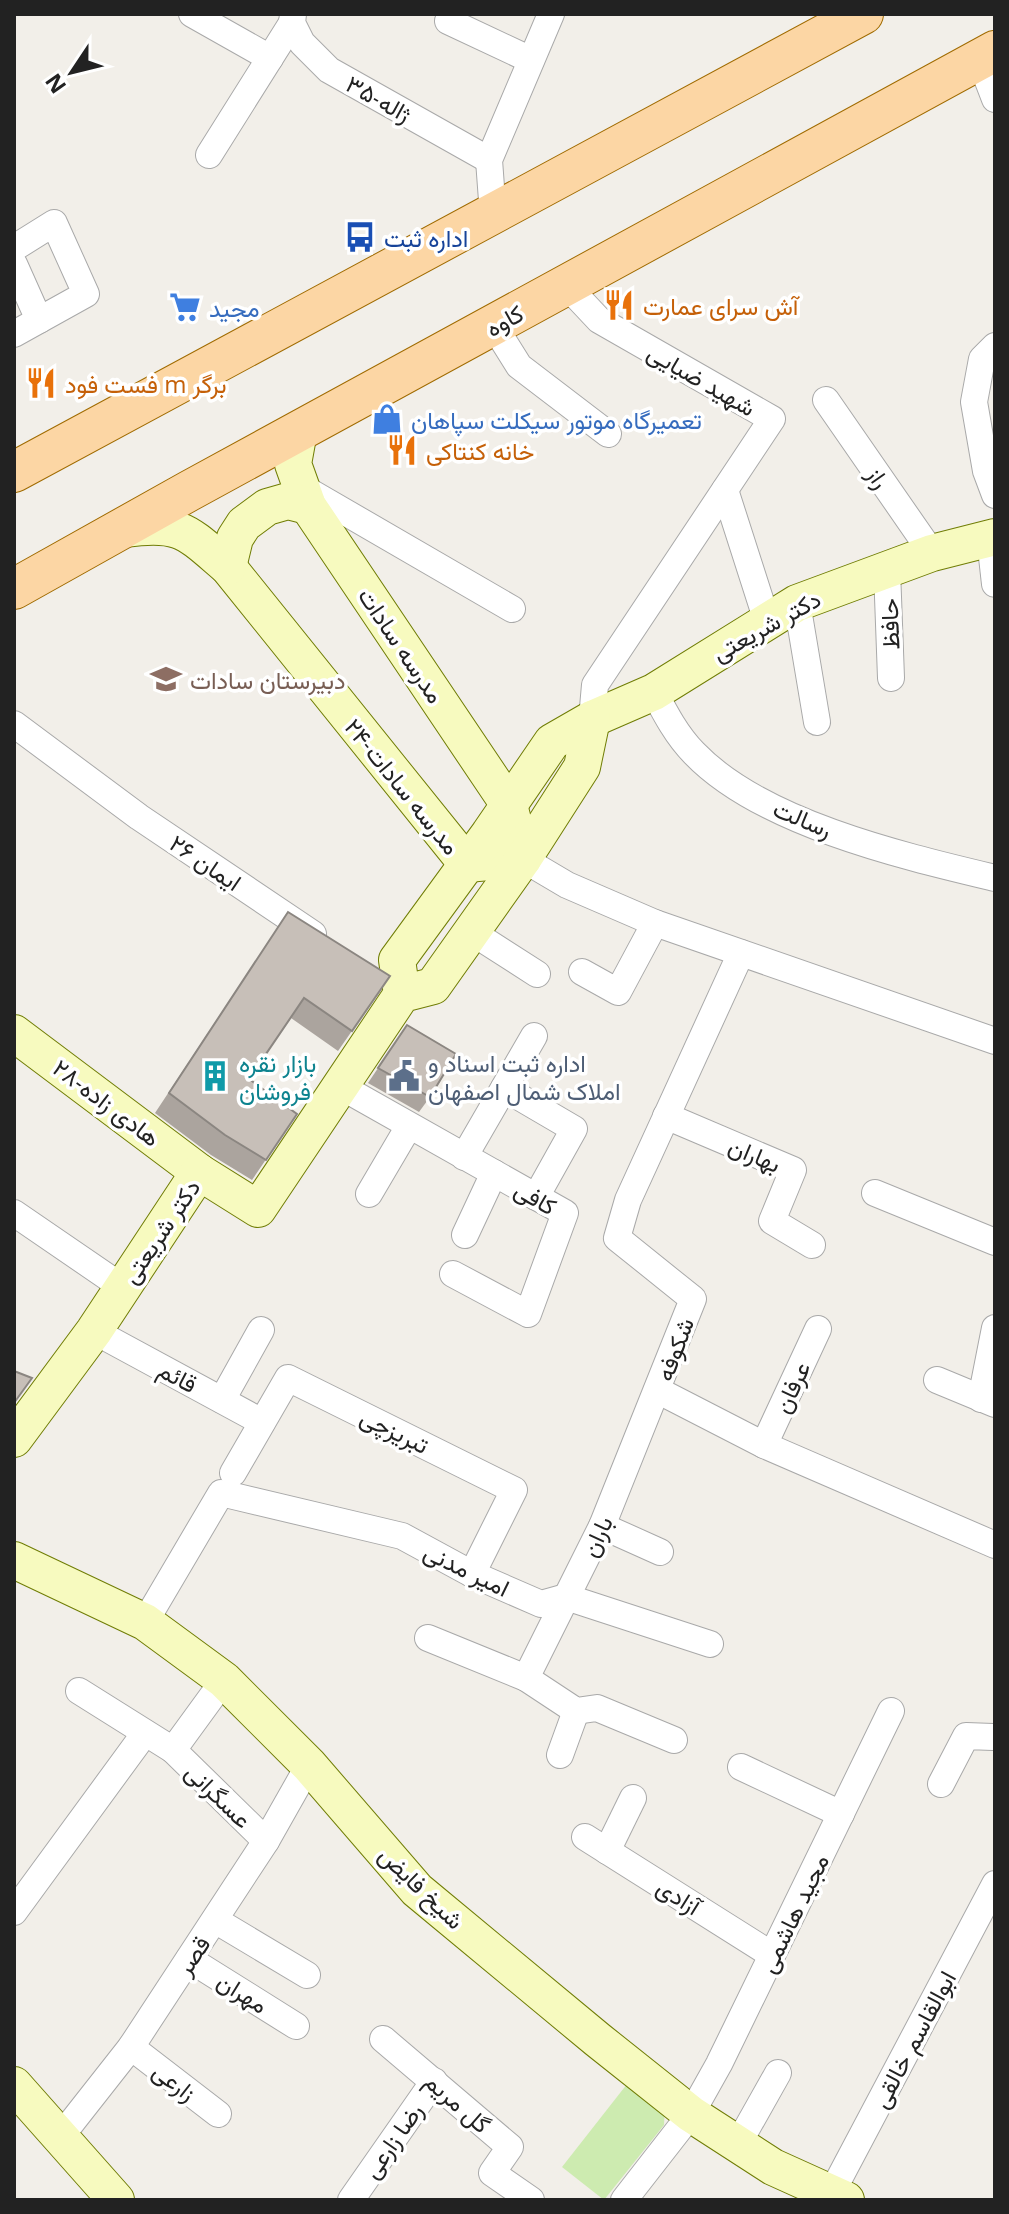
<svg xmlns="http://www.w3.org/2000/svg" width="1009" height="2214" font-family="'Open Sans',Vazirmatn,sans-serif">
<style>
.grass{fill:#cdebb0}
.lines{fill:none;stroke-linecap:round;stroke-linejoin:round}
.street-casing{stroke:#a9a9a9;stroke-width:28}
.secondary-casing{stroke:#707d05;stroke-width:38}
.primary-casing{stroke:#a06b00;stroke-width:42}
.street{stroke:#fff;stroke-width:26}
.secondary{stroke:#f7fabf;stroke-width:36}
.primary{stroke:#fcd6a4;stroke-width:40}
.wall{fill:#aba49e}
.building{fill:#c7bfb8;stroke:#8b8681;stroke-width:2}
.labels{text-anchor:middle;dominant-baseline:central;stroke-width:7;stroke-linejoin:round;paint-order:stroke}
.street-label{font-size:24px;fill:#222;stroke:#fff}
.transit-label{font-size:24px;fill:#164399;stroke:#fff;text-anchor:start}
.food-label{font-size:24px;fill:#c56008;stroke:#fff;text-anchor:start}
.shop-label{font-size:24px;fill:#366cbe;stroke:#fff;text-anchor:start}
.education-label{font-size:24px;fill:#785e54;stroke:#fff;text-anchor:start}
.culture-label{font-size:24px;fill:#0d838f;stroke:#fff;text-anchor:start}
.service-label{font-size:24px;fill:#4e5e75;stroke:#fff;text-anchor:start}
</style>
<rect width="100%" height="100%" fill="#f2efe9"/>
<polygon class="grass" points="631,2079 665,2105 664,2125 604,2200 562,2167"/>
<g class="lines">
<defs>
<g id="street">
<polyline points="192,14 270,58"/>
<polyline points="293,14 292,23 302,43 329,70 489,160"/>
<polyline points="448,21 531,60"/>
<polyline points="980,60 995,99"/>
<polyline points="209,155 292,23"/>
<polyline points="493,214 489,160 551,14"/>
<polyline points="14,248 54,223 86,294 14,334"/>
<polyline points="14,264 39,320"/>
<polyline points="567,286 599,320 772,419 595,685 592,719"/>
<polyline points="494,326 519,366 608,434"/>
<polyline points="995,346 982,359 974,402 986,471 995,495"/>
<polyline points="826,400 932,553"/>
<polyline points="300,486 512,609"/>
<polyline points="725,490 767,621"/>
<polyline points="990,539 995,584"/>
<polyline points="887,570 891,678"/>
<polyline points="797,603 817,722"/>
<path d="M654 692C665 713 677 736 694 753 761 823 903 856 995 878"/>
<polyline points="14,724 139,817 313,934"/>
<polyline points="523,859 567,885 655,923 995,1041"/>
<polyline points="470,931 537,974"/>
<polyline points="582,972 618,992 655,923"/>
<polyline points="340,1086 565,1213 528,1314 453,1274"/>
<polyline points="504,1088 574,1129 536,1197"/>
<polyline points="666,1116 793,1170 772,1221 812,1245"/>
<polyline points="464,1157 534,1036"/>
<polyline points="875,1193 995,1242"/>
<polyline points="369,1194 409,1126"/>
<polyline points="14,1213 122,1287"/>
<polyline points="465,1235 494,1173"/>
<polyline points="94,1331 262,1422"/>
<polyline points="937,1380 995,1404"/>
<polyline points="657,1390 764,1445 995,1545"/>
<polyline points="981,1399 995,1328"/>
<polyline points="222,1400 261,1330"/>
<polyline points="764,1445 818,1329"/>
<polyline points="233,1473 288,1378 514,1490 472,1574"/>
<polyline points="602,1526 660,1552"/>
<polyline points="145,1622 221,1493 402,1536 472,1574 541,1604 566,1597 710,1644"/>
<polyline points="428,1638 526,1678 576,1711 597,1708 674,1740"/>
<polyline points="526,1678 602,1526 693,1299 617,1238 628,1200 741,953"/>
<polyline points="79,1691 173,1750 266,1841"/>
<polyline points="173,1750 224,1680"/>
<polyline points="560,1755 576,1711"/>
<polyline points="741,1767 841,1814"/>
<polyline points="941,1784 966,1736 993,1737"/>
<polyline points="585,1837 772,1955"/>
<polyline points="607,1851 633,1798"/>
<polyline points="14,1912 145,1733"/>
<polyline points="215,1920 307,1975"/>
<polyline points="189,1959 296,2026"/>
<polyline points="383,2039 510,2147 492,2173 531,2200"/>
<polyline points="131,2047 218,2114"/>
<polyline points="61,2136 131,2047 266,1841 309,1765"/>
<polyline points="738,2144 778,2073"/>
<polyline points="831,2194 995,1884"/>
<polyline points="351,2200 434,2081"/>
<polyline points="624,2200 691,2114 719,2064 891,1711"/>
</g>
<g id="secondary">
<path d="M125 529C181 521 187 532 228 567L467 864 523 859 509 805 308 506 293 464 299 431"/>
<polyline points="228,567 235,538 244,524 267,507 288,501 308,506"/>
<polyline points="402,994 397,960 489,834 552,742 592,719 654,692 797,603 932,553 995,537"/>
<polyline points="14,1033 199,1172"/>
<polyline points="14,1439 94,1331 199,1172 258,1209 402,994 433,986 523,859 582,767 592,719"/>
<polyline points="14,1560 145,1622 224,1680 309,1765 417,1890 598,2040 691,2114 773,2167 846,2200"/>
<polyline points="14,2085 116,2200"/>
</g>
<g id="primary">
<polyline points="14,472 863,14"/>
<polyline points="14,589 189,491 995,51"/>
</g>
</defs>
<use href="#street" class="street-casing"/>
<use href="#secondary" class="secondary-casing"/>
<use href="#primary" class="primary-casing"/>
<use href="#street" class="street"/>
<use href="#secondary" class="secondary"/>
<use href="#primary" class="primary"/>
</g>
<g class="wall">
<polygon points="288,912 390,976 338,1051 291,1018 249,1079 297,1114 252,1180 211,1155 155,1113"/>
<polygon points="407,1025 430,1097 419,1112 368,1083"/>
</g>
<g class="building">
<polygon points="288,912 390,976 352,1031 304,998 249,1079 297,1114 266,1160 225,1135 169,1093"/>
<polygon points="407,1025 456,1054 430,1097 378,1068"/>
<polygon points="14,1371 32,1378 14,1403"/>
</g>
<defs>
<symbol id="bus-bare" viewBox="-9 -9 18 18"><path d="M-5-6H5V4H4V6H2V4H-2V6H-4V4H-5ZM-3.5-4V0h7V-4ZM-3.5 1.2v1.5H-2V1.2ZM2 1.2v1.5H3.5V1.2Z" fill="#1a4fb4" stroke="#fff" stroke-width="2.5" paint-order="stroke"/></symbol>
<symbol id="restaurant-bare" viewBox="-9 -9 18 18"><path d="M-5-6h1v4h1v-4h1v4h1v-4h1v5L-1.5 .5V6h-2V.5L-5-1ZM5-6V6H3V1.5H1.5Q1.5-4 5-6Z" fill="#e8710a" stroke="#fff" stroke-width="2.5" paint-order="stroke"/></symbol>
<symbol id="supermarket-bare" viewBox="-9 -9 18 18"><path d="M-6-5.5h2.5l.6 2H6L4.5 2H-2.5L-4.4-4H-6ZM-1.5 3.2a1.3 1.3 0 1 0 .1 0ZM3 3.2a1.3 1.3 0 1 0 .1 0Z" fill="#3f7fe0" stroke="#fff" stroke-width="2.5" paint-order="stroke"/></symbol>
<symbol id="shop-bare" viewBox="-9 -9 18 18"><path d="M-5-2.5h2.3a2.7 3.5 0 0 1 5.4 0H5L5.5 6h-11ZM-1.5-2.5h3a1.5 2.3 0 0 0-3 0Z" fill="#3f7fe0" stroke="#fff" stroke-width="2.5" paint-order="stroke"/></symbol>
<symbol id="school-bare" viewBox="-9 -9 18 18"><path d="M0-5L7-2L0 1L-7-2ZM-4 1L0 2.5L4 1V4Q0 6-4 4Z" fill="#8d6e63" stroke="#fff" stroke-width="2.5" paint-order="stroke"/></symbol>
<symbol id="building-bare" viewBox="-9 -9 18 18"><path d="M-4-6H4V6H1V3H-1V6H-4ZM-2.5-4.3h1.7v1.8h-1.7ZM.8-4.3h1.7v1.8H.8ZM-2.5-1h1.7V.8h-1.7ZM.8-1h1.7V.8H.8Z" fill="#0f9aa8" stroke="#fff" stroke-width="2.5" paint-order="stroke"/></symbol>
<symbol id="civic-bare" viewBox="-9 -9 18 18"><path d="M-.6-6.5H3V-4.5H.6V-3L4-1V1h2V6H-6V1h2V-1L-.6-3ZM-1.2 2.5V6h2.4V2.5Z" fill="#5c6f8a" stroke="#fff" stroke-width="2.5" paint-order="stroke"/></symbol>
</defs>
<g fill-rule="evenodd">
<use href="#bus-bare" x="338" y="215" width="44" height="44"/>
<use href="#restaurant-bare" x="597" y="283" width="44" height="44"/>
<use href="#supermarket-bare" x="163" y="285" width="44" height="44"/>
<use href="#restaurant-bare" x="19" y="361" width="44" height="44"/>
<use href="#shop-bare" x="365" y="397" width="44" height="44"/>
<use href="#restaurant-bare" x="380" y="428" width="44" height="44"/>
<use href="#school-bare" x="144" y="657" width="44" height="44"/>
<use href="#building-bare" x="193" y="1054" width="44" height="44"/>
<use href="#civic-bare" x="382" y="1054" width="44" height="44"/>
</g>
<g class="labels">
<g class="street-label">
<text transform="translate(379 98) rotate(29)">۳۵-ژاله</text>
<text transform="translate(504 320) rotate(-29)">کاوه</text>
<text transform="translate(702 379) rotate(30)">شهید ضیایی</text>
<text transform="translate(879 477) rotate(55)">راز</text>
<text transform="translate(889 624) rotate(-92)">حافظ</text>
<text transform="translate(766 625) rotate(-29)">دکتر شریعتی</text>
<text transform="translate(402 645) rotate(56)">مدرسه سادات</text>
<text transform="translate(403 786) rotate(51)">۲۴-مدرسه سادات</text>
<text transform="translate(803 818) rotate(23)">رسالت</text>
<text transform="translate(206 862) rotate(34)">۲۶ ایمان</text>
<text transform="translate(107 1102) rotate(37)">۲۸-هادی زاده</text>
<text transform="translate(755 1154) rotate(23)">بهاران</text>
<text transform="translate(536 1197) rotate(30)">کافی</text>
<text transform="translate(160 1231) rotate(-56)">دکتر شریعتی</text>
<text transform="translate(674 1349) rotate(-69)">شکوفه</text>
<text transform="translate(178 1376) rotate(28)">قائم</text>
<text transform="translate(791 1387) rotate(-65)">عرفان</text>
<text transform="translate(395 1430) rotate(26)">تبریزچی</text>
<text transform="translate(596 1536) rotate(-65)">باران</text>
<text transform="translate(467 1569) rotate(26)">امیر مدنی</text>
<text transform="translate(219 1795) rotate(44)">عسگرانی</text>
<text transform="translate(422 1887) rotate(44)">شیخ فایض</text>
<text transform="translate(679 1896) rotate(32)">آزادی</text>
<text transform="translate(793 1913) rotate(-64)">مجید هاشمی</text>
<text transform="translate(192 1955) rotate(-56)">قصر</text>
<text transform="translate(243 1992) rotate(32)">مهران</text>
<text transform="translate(913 2039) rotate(-62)">ابوالقاسم خالقی</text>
<text transform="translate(175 2081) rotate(38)">زارعی</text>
<text transform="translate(458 2102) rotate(41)">گل مریم</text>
<text transform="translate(392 2140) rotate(-55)">رضا زارعی</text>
</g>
<g class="transit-label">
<text x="384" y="237">اداره ثبت</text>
</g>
<g class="food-label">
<text x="643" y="305">آش سرای عمارت</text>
<text x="65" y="383">فست فود m برگر</text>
<text x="426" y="450">خانه کنتاکی</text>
</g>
<g class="shop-label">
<text x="209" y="307">مجید</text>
<text x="411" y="419">تعمیرگاه موتور سیکلت سپاهان</text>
</g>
<g class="education-label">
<text x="190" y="679">دبیرستان سادات</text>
</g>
<g class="culture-label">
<text x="239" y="1062">بازار نقره<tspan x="239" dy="28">فروشان</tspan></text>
</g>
<g class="service-label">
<text x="428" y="1062">اداره ثبت اسناد و<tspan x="428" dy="28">املاک شمال اصفهان</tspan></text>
</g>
</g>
<rect width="1009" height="2214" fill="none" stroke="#222222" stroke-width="32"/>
<g transform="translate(72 72) rotate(235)" stroke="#ffffff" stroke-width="6" paint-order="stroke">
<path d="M0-6L14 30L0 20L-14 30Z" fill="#222222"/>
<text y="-12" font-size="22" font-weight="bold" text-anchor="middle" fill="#222222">N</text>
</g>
</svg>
